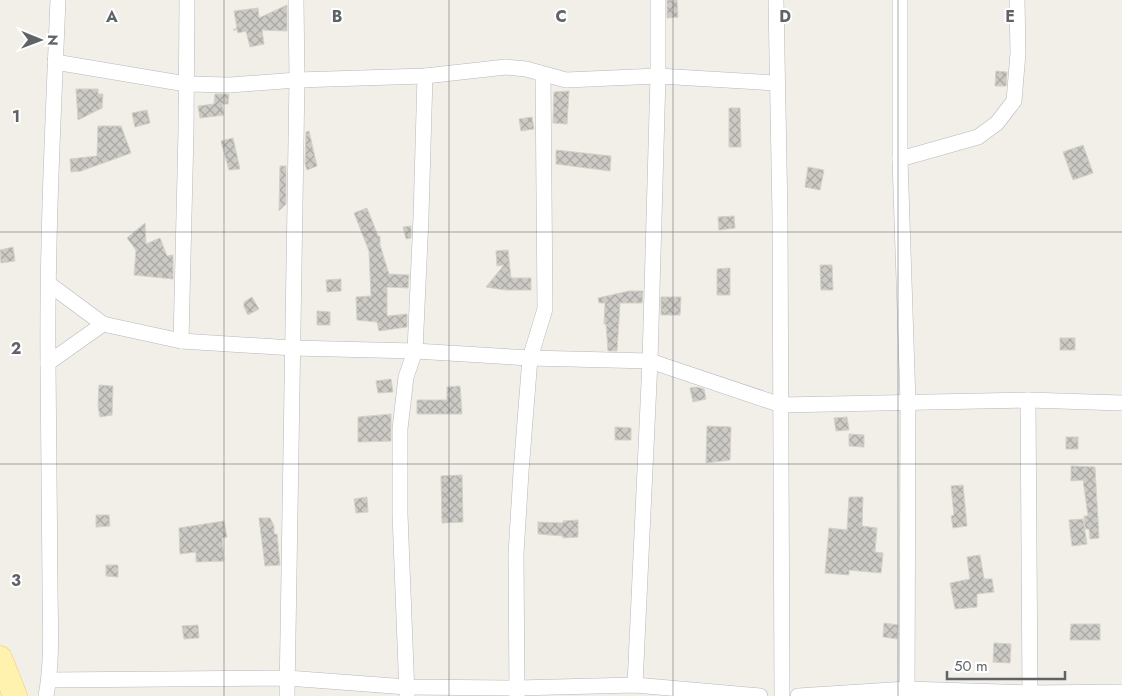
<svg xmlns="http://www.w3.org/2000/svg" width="1122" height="696" font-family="Jost,sans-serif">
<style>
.building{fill:url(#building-cross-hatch);stroke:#d6d1c6}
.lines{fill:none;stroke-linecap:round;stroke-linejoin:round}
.street-casing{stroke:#b5b8bc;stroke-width:16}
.primary-casing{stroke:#f2c960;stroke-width:25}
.street{stroke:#fff;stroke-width:15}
.primary{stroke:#fff2af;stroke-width:24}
.grid{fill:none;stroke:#5f6368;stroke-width:1;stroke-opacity:0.55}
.grid-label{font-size:16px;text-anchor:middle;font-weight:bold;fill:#5f6368;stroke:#fff;stroke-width:4;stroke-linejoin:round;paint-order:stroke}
</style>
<defs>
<pattern id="building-cross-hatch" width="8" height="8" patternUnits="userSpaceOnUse" patternTransform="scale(1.25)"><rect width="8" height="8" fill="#cccac5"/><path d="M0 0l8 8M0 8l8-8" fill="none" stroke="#a9a8a4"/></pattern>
</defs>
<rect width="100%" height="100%" fill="#f1efe8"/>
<g class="building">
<polygon points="667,0 677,0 678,17 667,18"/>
<polygon points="287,5 287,31 262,30 264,44 250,47 246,31 238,33 237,30 233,30 237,28 234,11 258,8 259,18"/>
<polygon points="996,71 1007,72 1006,86 995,86"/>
<polygon points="76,89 98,89 98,94 103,94 102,108 78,120"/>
<polygon points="569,91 567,124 553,123 554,92"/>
<polygon points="215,94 229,94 228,104 222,104 224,115 200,118 198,106 214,104"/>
<polygon points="729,108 740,108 741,147 729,147"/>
<polygon points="147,110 150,123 135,127 132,113"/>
<polygon points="532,117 534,129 521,131 519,119"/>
<polygon points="98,126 121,126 131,153 81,171 71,172 70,159 97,156"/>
<polygon points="309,131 317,166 307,170 305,164 306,132"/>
<polygon points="233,138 240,169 229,170 221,141"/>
<polygon points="1083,145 1093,173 1073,180 1063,152"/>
<polygon points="556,150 611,156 610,171 556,164"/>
<polygon points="280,166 286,166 286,204 279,211"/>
<polygon points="808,167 824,170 820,190 805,187"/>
<polygon points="367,208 378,236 380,236 380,245 389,274 409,275 408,288 387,287 387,316 407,314 407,327 379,331 377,322 357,320 356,297 371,296 369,251 354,213"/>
<polygon points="734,216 735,228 719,230 718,217"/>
<polygon points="145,223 146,244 160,238 167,256 173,255 173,279 134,275 136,250 127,238"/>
<polygon points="411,226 411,238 406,239 403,227"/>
<polygon points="13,247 15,261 1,263 0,250"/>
<polygon points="508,250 511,278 531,278 531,290 505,290 486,287 504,265 497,266 496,251"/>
<polygon points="820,265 832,265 833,290 821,290"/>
<polygon points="730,268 730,295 717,295 717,269"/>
<polygon points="341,279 341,291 327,292 326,280"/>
<polygon points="629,291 643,291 642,303 620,303 617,351 608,351 606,324 604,324 605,303 599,303 598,298"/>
<polygon points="252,297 259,309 248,315 244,307 244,302"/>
<polygon points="661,297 681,297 680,315 661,315"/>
<polygon points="317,311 330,312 330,325 317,325"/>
<rect x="1060" y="338" width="15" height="12"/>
<polygon points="391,379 393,392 378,393 376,381"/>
<polygon points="99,385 113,386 112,415 100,417 98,406"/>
<polygon points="460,386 462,414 417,414 417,400 447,400 447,387"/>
<polygon points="697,387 704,389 706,399 693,402 690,388"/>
<polygon points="391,414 391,441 358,442 358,417"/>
<polygon points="847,417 849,430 836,431 834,418"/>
<polygon points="707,426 731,427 730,460 706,463"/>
<polygon points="615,427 631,428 631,440 615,440"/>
<polygon points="849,434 864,435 864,447 849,446"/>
<rect x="1066" y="437" width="12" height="12"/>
<polygon points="1071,466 1095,467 1099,538 1090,539 1089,529 1085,529 1084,516 1088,516 1083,480 1071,481"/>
<polygon points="462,475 463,522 442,523 441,476"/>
<polygon points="963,485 967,526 953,528 951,516 954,515 951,486"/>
<polygon points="367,497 368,512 356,513 354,499"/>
<polygon points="849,497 863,497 862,526 877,528 875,552 883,553 881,573 849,570 849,575 825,573 829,528 847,530"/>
<polygon points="96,515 109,515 110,526 96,527"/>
<polygon points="259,518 270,518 274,526 274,534 277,534 280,565 265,566"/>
<polygon points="1083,519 1087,544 1072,546 1069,520"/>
<polygon points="578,520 578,537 563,538 563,536 538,534 538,522 563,523 563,521"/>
<polygon points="224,521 227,537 222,538 224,561 196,562 196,552 180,554 179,528"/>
<polygon points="980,555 984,579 992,579 994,592 977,594 977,607 955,609 950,583 970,579 967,557"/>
<polygon points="106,565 118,565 118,577 106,576"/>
<polygon points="884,623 898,625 897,639 883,637"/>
<polygon points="1071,624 1100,624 1100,640 1070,640"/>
<polygon points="198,625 199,638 184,639 182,626"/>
<polygon points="994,643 1011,644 1010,663 993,662"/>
</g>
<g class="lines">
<defs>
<g id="street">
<polyline points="776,0 780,217 782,696"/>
<polyline points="900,0 900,159 908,402 907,696"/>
<polyline points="55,62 186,84 230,85 297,80 425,76 506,67 526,69 566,80 658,76 776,83"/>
<polyline points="900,159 978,137 997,123 1014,101 1018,53 1017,0"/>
<polyline points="49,284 103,324 181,341 293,348 415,351 530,358 650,361 781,405 1028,400 1122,403"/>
<polyline points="181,341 186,131 187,0"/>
<polyline points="48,363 103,324"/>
<polyline points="1028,400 1030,696"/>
<polyline points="49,680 287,678 407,687 517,688 635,685 760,696"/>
<polyline points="635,685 650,361 658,76 658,0"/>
<polyline points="407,695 400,514 400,429 406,377 415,351 421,217 425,76"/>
<path d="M46 696C53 659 50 620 50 583 50 510 48 436 48 363 47 242 53 121 58 0"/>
<polyline points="287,696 297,80 296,0"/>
<polyline points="517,696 516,554 521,472 530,358 545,309 543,75"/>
<polyline points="798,696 907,689 1030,693 1122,692"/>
</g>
<polyline id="primary" points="0,658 15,696"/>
</defs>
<use href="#street" class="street-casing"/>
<use href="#primary" class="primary-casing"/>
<use href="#street" class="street"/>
<use href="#primary" class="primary"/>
</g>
<path class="grid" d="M224 0V696M449 0V696M673 0V696M898 0V696M0 232H1122M0 464H1122"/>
<g class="grid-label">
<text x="112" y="22">A</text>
<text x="337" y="22">B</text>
<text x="561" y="22">C</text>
<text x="785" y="22">D</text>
<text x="1010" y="22">E</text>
<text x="16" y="122">1</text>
<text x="16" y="354">2</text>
<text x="16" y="586">3</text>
</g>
<g transform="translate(40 40) rotate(91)" stroke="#ffffff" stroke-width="4" paint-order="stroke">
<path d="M0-4L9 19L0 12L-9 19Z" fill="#5f6368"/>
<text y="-8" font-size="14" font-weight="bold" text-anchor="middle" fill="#5f6368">N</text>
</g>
<path d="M947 671v8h118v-8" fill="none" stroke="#5f6368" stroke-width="2.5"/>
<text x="954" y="671" font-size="15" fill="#5f6368" stroke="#ffffff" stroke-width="4" paint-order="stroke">50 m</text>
</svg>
